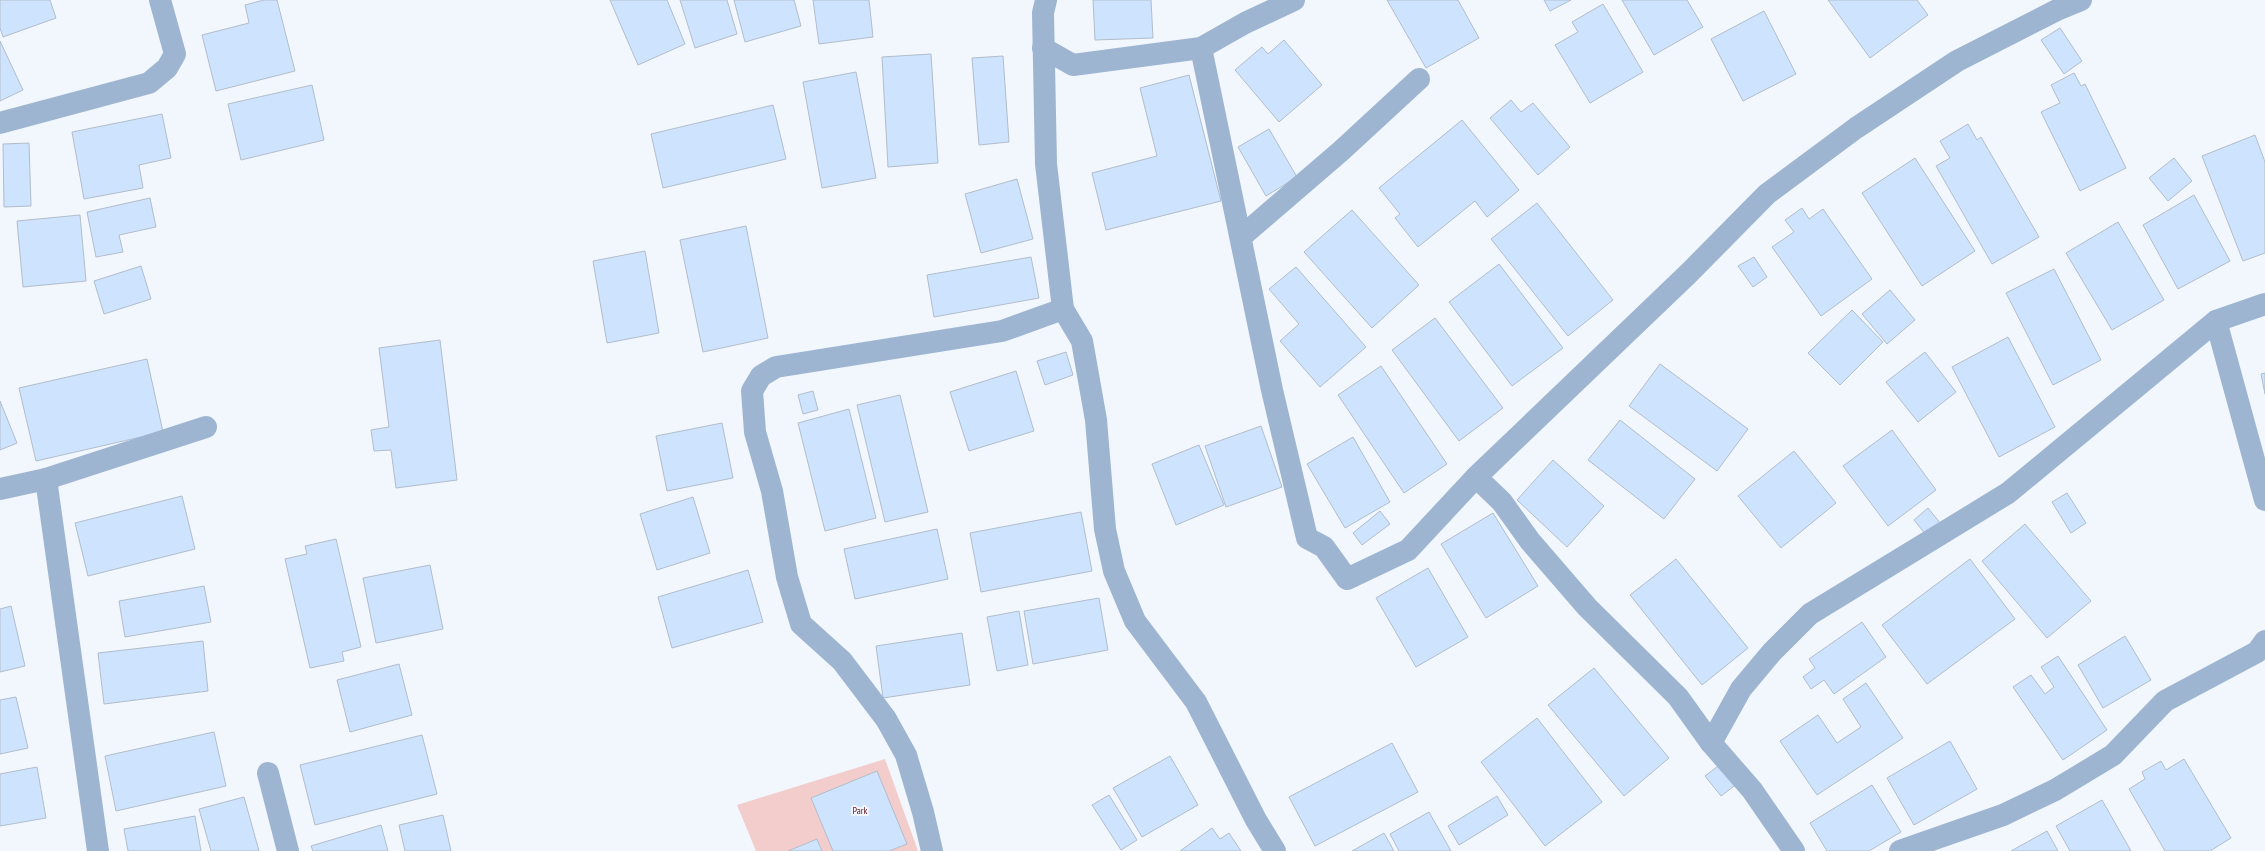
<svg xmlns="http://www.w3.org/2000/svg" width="2265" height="851" font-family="'PT Sans Narrow',sans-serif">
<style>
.green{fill:#f3cdcc}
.building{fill:#cee3fe;stroke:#b1bdcb}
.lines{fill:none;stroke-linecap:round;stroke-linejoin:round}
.minor{stroke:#9eb5d2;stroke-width:22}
.labels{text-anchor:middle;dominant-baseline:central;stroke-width:4;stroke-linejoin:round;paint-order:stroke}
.park-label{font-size:10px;fill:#61121a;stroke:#f2f7fd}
</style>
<rect width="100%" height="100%" fill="#f2f7fd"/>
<polygon class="green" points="885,759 918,851 756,851 737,805"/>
<g class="building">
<polygon points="0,0 50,0 56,18 3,37 0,28"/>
<polygon points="264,0 277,0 295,71 216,91 202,35 249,23 245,5"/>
<polygon points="610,0 667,0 685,44 638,65"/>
<polygon points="680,0 727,0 737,34 695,48"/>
<polygon points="734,0 794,0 801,26 745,42"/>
<polygon points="813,0 869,0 873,37 819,44"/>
<polygon points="1093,0 1151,0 1153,38 1095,40"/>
<polygon points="1387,0 1458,0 1479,38 1426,68"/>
<polygon points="1544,0 1571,0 1550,11"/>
<polygon points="1622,0 1687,0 1703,27 1654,55"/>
<polygon points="1828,0 1917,0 1928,15 1870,58"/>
<polygon points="1603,4 1643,72 1590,103 1555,45 1578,32 1572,22"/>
<polygon points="1764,11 1796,74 1743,101 1711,39"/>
<polygon points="2060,28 2082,61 2064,74 2041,40"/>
<polygon points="1284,40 1322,85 1279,122 1235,70 1262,47 1268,54"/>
<polygon points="0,41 23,90 0,101"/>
<polygon points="931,54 938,163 888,167 882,57"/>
<polygon points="1003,56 1009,142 979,145 972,58"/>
<polygon points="856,72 876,178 822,188 803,82"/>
<polygon points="2074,73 2081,86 2085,84 2126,168 2080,191 2041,112 2060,103 2051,85"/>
<polygon points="1189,75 1221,201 1106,230 1092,173 1157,156 1140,88"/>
<polygon points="312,85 324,140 241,160 228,104"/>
<polygon points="1511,100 1521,112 1533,103 1570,147 1538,175 1490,118"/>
<polygon points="773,105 786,159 663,188 651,134"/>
<polygon points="162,114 171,158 139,165 143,188 84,199 72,132"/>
<polygon points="1462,120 1519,190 1487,217 1475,201 1418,247 1395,218 1400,214 1379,188"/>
<polygon points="1968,124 1977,140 1981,137 2039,237 1992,264 1936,166 1950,158 1940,141"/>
<polygon points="1269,129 1297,177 1266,196 1238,147"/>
<polygon points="2255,135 2265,162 2265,253 2243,261 2202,156"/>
<polygon points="29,143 31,206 4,207 3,144"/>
<polygon points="1915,158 1975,251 1922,286 1862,193"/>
<polygon points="2174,158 2192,181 2168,201 2149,178"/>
<polygon points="1017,179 1033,239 981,253 965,194"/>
<polygon points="2194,195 2230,261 2178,289 2143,225"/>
<polygon points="150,198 156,227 119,235 123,252 96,257 87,212"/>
<polygon points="1537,203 1613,300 1568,336 1491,239"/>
<polygon points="1802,208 1809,219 1823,209 1872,279 1821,316 1772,247 1794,232 1785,220"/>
<polygon points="1352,210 1419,285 1372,328 1304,252"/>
<polygon points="80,215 86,281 23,287 17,221"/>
<polygon points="2118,222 2164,300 2112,330 2066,253"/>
<polygon points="746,226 768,338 703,352 680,240"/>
<polygon points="645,251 659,333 607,343 593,261"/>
<polygon points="1031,257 1039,298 934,317 927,275"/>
<polygon points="1754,257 1767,277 1753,287 1738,266"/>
<polygon points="1499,264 1563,348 1512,386 1449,302"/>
<polygon points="141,266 151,299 104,314 94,281"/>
<polygon points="1296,267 1366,347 1320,387 1280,341 1299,324 1269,289"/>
<polygon points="2054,269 2101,360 2053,385 2006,293"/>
<polygon points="1890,290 1915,320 1887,344 1862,314"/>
<polygon points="1852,310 1883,342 1840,385 1808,353"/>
<polygon points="1435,318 1503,408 1459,441 1392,350"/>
<polygon points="2008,337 2055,427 1999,457 1952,367"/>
<polygon points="440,340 457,480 396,488 391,450 374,451 371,430 389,427 379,348"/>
<polygon points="1066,352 1073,375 1045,385 1037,361"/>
<polygon points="1925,352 1956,392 1918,422 1886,382"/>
<polygon points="147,359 163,432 36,461 19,388"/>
<polygon points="1660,364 1748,429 1717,471 1629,406"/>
<polygon points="1381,366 1447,464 1404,493 1338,395"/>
<polygon points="1016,371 1034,431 969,451 950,392"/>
<polygon points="2265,373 2265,394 2261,374"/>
<polygon points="813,391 818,410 803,414 798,395"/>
<polygon points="900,395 928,512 885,522 857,405"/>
<polygon points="0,401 17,443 0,450"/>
<polygon points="849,409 876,518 825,531 798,423"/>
<polygon points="1620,420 1695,479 1664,519 1588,460"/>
<polygon points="722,423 733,478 667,491 656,436"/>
<polygon points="1261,426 1282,487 1226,507 1205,446"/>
<polygon points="1892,430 1936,490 1888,526 1843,466"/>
<polygon points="1353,437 1390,502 1345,528 1307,464"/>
<polygon points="1199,445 1224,505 1176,525 1152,464"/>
<polygon points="1794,451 1836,503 1781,548 1738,496"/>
<polygon points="1553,460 1604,506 1567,547 1517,500"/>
<polygon points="2067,493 2086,523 2071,533 2052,502"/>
<polygon points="182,496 195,549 88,576 75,523"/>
<polygon points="693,497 710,553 657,570 640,514"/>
<polygon points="1928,508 1941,524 1926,535 1914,520"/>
<polygon points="1380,511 1390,524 1362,545 1353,533"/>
<polygon points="1081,512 1092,571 981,592 970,533"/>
<polygon points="1493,513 1538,586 1486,618 1441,544"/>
<polygon points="2025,524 2091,601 2047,638 1982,561"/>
<polygon points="937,529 948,579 855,599 844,549"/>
<polygon points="336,539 361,647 342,652 344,661 310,668 285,559 307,554 305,546"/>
<polygon points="1676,559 1748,648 1702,685 1630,595"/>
<polygon points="1970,559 2015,619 1927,684 1882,625"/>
<polygon points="430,565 443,629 376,643 363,578"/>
<polygon points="1428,568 1468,637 1416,667 1376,598"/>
<polygon points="748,570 763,622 672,648 658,597"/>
<polygon points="204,586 211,622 125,637 119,601"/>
<polygon points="1099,598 1108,650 1033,664 1024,611"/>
<polygon points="11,606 25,666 0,672 0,609"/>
<polygon points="1019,611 1028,665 997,671 987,617"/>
<polygon points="1862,622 1886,657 1834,694 1824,680 1811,689 1803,677 1815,668 1809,659"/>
<polygon points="962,633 970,685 883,698 876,646"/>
<polygon points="2125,636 2151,680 2103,708 2078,665"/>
<polygon points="203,641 208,691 104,704 98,653"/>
<polygon points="2058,656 2107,730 2063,760 2013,687 2031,675 2045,694 2054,687 2041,667"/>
<polygon points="399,664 412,715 350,732 337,680"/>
<polygon points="1594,668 1669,758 1624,796 1548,705"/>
<polygon points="1866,683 1903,738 1817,795 1780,741 1818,715 1837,743 1861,727 1843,699"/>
<polygon points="16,697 28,748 0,754 0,700"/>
<polygon points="1537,718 1602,802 1545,846 1481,762"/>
<polygon points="214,732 226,786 116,811 105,756"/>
<polygon points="422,735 437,794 315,825 300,765"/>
<polygon points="1950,741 1977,789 1914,825 1887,778"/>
<polygon points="1392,743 1418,792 1315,846 1289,797"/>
<polygon points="1170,756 1198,805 1142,837 1113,788"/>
<polygon points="2184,759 2231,838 2210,851 2165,851 2129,789 2145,779 2142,772 2161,761 2166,770"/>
<polygon points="1722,763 1738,783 1721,796 1705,776"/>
<polygon points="37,767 46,818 0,826 0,774"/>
<polygon points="877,771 907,844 889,851 833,851 811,798"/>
<polygon points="1872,785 1901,832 1869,851 1827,851 1810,823"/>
<polygon points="1109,795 1137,840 1121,850 1092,805"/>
<polygon points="1497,796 1508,815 1459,845 1448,826"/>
<polygon points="244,797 259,851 211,851 199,809"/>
<polygon points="2102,800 2131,851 2070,851 2056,826"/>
<polygon points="1429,812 1451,851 1399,851 1390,834"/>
<polygon points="443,815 451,851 405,851 399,825"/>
<polygon points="195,816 201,851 128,851 124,829"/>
<polygon points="381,825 388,851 313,851 311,846"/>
<polygon points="1212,828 1220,839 1229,833 1241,851 1180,851"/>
<polygon points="2047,831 2058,851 2011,851"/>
<polygon points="1384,833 1394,851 1352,851"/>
<polygon points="817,839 822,851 788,851"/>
</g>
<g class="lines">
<g class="minor">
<polyline points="1046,0 1043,13 1046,164 1063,309 1082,341 1096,420 1105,529 1114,571 1135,621 1196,702 1256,820 1275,851"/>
<polyline points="1043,48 1073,65 1201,48 1245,23 1294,0"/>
<polyline points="1201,48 1272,390 1307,538 1324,547 1347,579 1408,550 1476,477 1689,273 1767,194 1856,128 1957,61 2059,9 2081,0"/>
<polyline points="0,123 149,83 167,68 175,54 160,0"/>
<polyline points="1241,237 1341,151 1419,79"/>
<polyline points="2216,321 2265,500"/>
<polyline points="1476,477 1502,502 1530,541 1587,607 1678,697 1711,743 1752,790 1794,851"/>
<polyline points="46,479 98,851"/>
<polyline points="0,489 46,479 206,427"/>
<polyline points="1711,743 1741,689 1772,652 1810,614 2008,493 2216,321 2265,304"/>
<polyline points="268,773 288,851"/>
<polyline points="932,851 923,812 906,755 886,719 842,661 801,624 787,577 772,491 755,432 752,391 761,376 776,367 1002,331 1063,309"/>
<polyline points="1900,851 2003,815 2055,790 2113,755 2165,701 2257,652 2265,641"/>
</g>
</g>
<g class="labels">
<g class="park-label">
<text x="860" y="810">Park</text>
</g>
</g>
</svg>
